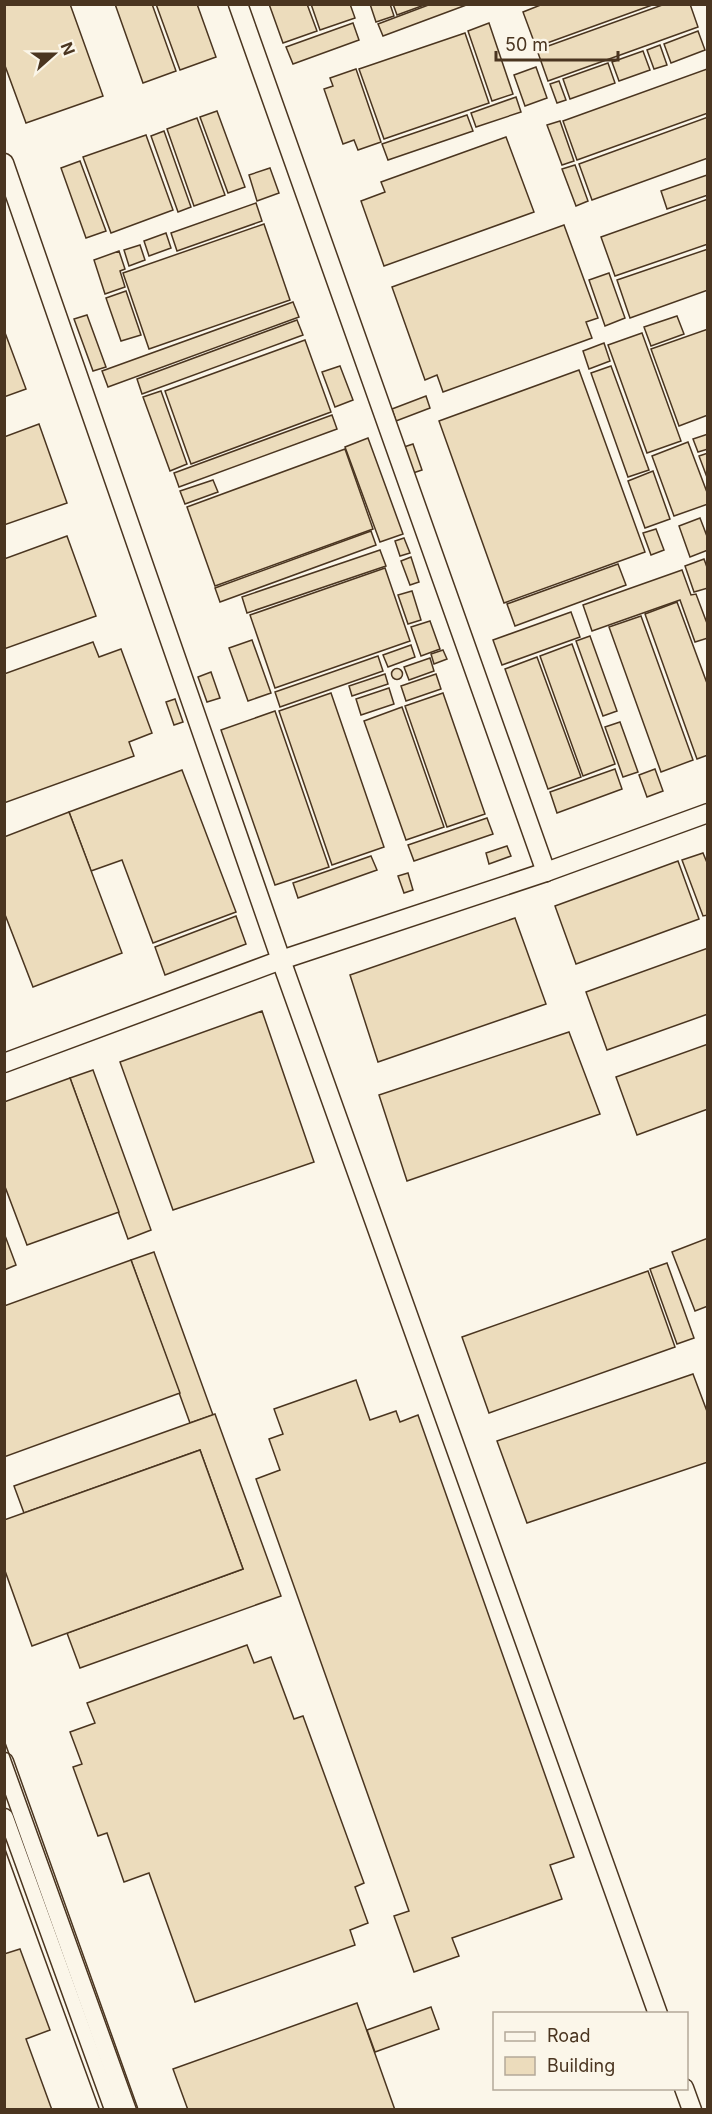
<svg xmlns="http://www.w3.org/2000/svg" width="712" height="2114" font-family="Inter,sans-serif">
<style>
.building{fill:#ecdcbc;stroke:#4a3520;stroke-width:1.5}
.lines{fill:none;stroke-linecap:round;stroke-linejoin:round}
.minor-casing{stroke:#4a3520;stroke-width:21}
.minor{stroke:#fbf6e9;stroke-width:18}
.tram{stroke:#4a3520;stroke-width:1.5}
</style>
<rect width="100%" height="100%" fill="#fbf6e9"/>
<g class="building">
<polygon points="4,4 70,4 103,96 26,123 4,63"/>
<polygon points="115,4 152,4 176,71 143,83"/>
<polygon points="156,4 197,4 216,57 180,70"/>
<polygon points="269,4 307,4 317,31 283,43"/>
<polygon points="311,4 350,4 355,18 320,30"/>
<polygon points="370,4 390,4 394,16 376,22"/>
<polygon points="393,4 427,4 397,15"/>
<polygon points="431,4 469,4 383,36 378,24"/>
<polygon points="543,4 655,4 536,47 523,12"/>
<polygon points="665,4 690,4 698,27 548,81 537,50"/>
<polygon points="353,23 359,40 293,64 286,47"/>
<polygon points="489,23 513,94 492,101 468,31"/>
<polygon points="698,31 705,50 671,63 664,44"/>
<polygon points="465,33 489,103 384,139 359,69"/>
<polygon points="660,45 667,65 654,69 647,50"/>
<polygon points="643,51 650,70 619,81 612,62"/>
<polygon points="608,63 615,83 570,99 563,79"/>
<polygon points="536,67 547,98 525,106 514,75"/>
<polygon points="356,69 381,142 358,150 354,140 343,144 324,89 333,86 330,78"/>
<polygon points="707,69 708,113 577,160 563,121"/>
<polygon points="559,81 566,100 557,103 550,84"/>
<polygon points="516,97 521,112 476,127 471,113"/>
<polygon points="217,111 245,187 228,193 200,117"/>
<polygon points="467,115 473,131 388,160 382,144"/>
<polygon points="708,117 708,158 592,200 579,164"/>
<polygon points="197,118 225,195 194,206 167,129"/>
<polygon points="560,121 574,161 562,165 547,125"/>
<polygon points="164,131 191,207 178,212 151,136"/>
<polygon points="146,135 173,210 111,233 83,157"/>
<polygon points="506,137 534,212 384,266 361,201 385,192 381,182"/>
<polygon points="80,161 106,231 86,238 61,168"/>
<polygon points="575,165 588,201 576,206 562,169"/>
<polygon points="270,168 279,193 257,201 249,175"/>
<polygon points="707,175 708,195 667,209 661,191"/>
<polygon points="708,199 708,244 615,276 601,237"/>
<polygon points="256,203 262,221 177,251 171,233"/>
<polygon points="264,224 290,300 149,349 123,273"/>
<polygon points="564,225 598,318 586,322 592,338 443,392 437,375 425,380 392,287"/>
<polygon points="166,233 171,248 149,256 144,241"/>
<polygon points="140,245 145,260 129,266 124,250"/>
<polygon points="708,249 708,290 630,318 617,280"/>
<polygon points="119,251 125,269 120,271 125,287 105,294 94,260"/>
<polygon points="609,273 625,318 605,326 589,280"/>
<polygon points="126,291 141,335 121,341 106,298"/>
<polygon points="293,302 299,317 108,387 102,371"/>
<polygon points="87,315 106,367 93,371 74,319"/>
<polygon points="677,316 684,334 651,346 644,327"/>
<polygon points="297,320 303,335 142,394 137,379"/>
<polygon points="708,329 708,415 679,426 651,349"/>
<polygon points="4,330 26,389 4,397"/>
<polygon points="642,333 681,441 647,453 608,345"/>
<polygon points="305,340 331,412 191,464 165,391"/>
<polygon points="604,343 610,361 589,369 583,351"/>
<polygon points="340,366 353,400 335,407 322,372"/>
<polygon points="611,366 649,470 628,477 591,373"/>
<polygon points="579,370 645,552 504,603 439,421"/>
<polygon points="161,391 187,464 170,471 143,397"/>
<polygon points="426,396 430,408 396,421 392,409"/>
<polygon points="332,415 337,429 179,487 174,473"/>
<polygon points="39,424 67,503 4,525 4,437"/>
<polygon points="708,434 708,449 698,452 693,439"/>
<polygon points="368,438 403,534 380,542 345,447"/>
<polygon points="688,442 708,495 708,504 674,516 652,456"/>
<polygon points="413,444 422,470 410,474 401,448"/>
<polygon points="345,449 373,529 215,586 187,507"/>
<polygon points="708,453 708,480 699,456"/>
<polygon points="653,471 670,519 645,528 628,481"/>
<polygon points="213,480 218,492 185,504 180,491"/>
<polygon points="700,518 708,539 708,550 690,557 679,526"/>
<polygon points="656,529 664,550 651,555 643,533"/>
<polygon points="371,531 376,545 220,602 215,588"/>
<polygon points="67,536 96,616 4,649 4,559"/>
<polygon points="404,538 410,553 400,556 395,541"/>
<polygon points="380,550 386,566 247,613 242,597"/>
<polygon points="411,557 419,582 410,585 401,561"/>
<polygon points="704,559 708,570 708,588 694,592 685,566"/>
<polygon points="618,564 626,585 515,626 507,604"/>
<polygon points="385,568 410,641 275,688 250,615"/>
<polygon points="682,570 691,595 696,594 708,626 708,638 695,642 680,600 592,631 583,605"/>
<polygon points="412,591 421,620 408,624 398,595"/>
<polygon points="677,602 708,686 708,755 697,759 645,614"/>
<polygon points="571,612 580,637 502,665 493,640"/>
<polygon points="641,616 693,760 661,772 609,627"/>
<polygon points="430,621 440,649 421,656 411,627"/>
<polygon points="590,636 617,711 603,716 576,641"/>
<polygon points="252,640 271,693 248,701 229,648"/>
<polygon points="93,642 99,657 121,649 152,733 129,742 134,756 4,803 4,674"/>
<polygon points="572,644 615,764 583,776 540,656"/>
<polygon points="411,645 415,657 388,667 383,655"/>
<polygon points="443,650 447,659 434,664 431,654"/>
<polygon points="378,656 383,671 280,707 275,692"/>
<polygon points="537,657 581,777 548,789 505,669"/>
<polygon points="430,658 434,671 409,680 404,667"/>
<circle cx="397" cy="674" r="5.5"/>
<polygon points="211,672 220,698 207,702 198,677"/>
<polygon points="385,674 388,684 352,696 349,686"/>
<polygon points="436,674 441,689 406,701 401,686"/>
<polygon points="389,688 394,704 361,715 356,699"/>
<polygon points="331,693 384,847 332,865 279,711"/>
<polygon points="443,693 485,814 447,827 405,706"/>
<polygon points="175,699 183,722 174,725 166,702"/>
<polygon points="402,707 444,827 406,840 364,721"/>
<polygon points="275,711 329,867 275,885 221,730"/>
<polygon points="620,722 638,772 623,777 605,727"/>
<polygon points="615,769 622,789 557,813 550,792"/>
<polygon points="655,769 663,791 647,797 639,775"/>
<polygon points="182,770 236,912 153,943 122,860 91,871 69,812"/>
<polygon points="69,812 122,953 33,987 4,912 4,837"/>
<polygon points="487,818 493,834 414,861 408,845"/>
<polygon points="507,846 511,856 489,864 486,853"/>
<polygon points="703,853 708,865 708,915 703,916 682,860"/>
<polygon points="371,856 377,870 298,898 293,883"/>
<polygon points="678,861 699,919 576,964 555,906"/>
<polygon points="408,873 413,890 404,893 398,876"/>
<polygon points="236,916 246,944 165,975 155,947"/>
<polygon points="515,918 546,1004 378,1062 350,975"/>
<polygon points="708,948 708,1014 607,1050 586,992"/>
<polygon points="262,1011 314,1162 173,1210 120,1062"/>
<polygon points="569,1032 600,1114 407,1181 379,1095"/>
<polygon points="708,1044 708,1109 637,1135 616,1077"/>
<polygon points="93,1070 151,1230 128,1239 70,1078"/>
<polygon points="70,1078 119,1212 27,1245 4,1184 4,1102"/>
<polygon points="4,1233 16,1265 4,1270"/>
<polygon points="708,1238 708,1306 695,1311 672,1252"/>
<polygon points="154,1252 213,1415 190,1423 131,1260"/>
<polygon points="131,1260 180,1393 4,1457 4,1306"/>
<polygon points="667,1263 694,1338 677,1344 650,1269"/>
<polygon points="648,1271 675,1347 489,1413 462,1337"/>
<polygon points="693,1374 708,1414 708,1462 527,1523 497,1441"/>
<polygon points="356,1380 370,1420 396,1411 400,1422 418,1415 574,1857 550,1865 562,1899 452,1938 459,1956 414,1972 394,1916 409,1911 256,1479 280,1470 269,1439 283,1434 274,1409"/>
<polygon points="215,1414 281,1596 80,1668 67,1633 243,1569 200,1450 24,1513 14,1486"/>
<polygon points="200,1450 243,1569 32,1646 4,1568 4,1520"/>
<polygon points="247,1645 254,1663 271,1657 294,1719 303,1716 364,1883 355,1887 368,1923 350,1930 355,1945 195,2002 149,1873 124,1882 107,1833 98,1836 73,1767 82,1764 70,1732 95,1723 87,1703"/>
<polygon points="20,1949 50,2030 26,2039 52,2110 4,2110 4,1954"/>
<polygon points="357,2003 395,2110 188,2110 173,2069"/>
<polygon points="431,2007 439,2029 375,2052 367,2030"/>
</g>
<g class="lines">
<defs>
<g id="minor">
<polyline points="238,4 546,872"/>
<polyline points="4,163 281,960 658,2014"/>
<polyline points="4,1063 281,960 546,872 708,813"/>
<polyline points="4,1762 128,2110"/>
<polyline points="4,1818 110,2110"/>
<polyline points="684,2088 692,2110"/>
</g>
</defs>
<use href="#minor" class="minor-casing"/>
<use href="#minor" class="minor"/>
<g class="tram">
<polyline points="4,1740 137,2110"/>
<polyline points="4,1834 104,2110"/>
</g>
</g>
<rect width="712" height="2114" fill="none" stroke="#4a3520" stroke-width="12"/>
<rect x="493" y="2012" width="195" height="78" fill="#fbf6e9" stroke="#b4a999" stroke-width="1.5"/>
<rect x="505" y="2032" width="30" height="9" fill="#fbf6e9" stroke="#b4a999" stroke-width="1.5"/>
<text x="547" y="2042" font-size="18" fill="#4a3520">Road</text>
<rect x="505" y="2057" width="30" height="18" fill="#ecdcbc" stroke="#b4a999" stroke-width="1.5"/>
<text x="547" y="2072" font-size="18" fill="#4a3520">Building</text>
<g transform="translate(54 54) rotate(69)" stroke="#fbf6e9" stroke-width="4.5" paint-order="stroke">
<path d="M0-4.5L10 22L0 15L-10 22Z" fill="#4a3520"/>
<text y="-9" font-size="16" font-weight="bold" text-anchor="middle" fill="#4a3520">N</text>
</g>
<path d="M496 51v9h122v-9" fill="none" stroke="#4a3520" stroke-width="3"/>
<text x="505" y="51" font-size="18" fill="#4a3520" stroke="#fbf6e9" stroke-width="4.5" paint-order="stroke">50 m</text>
</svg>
